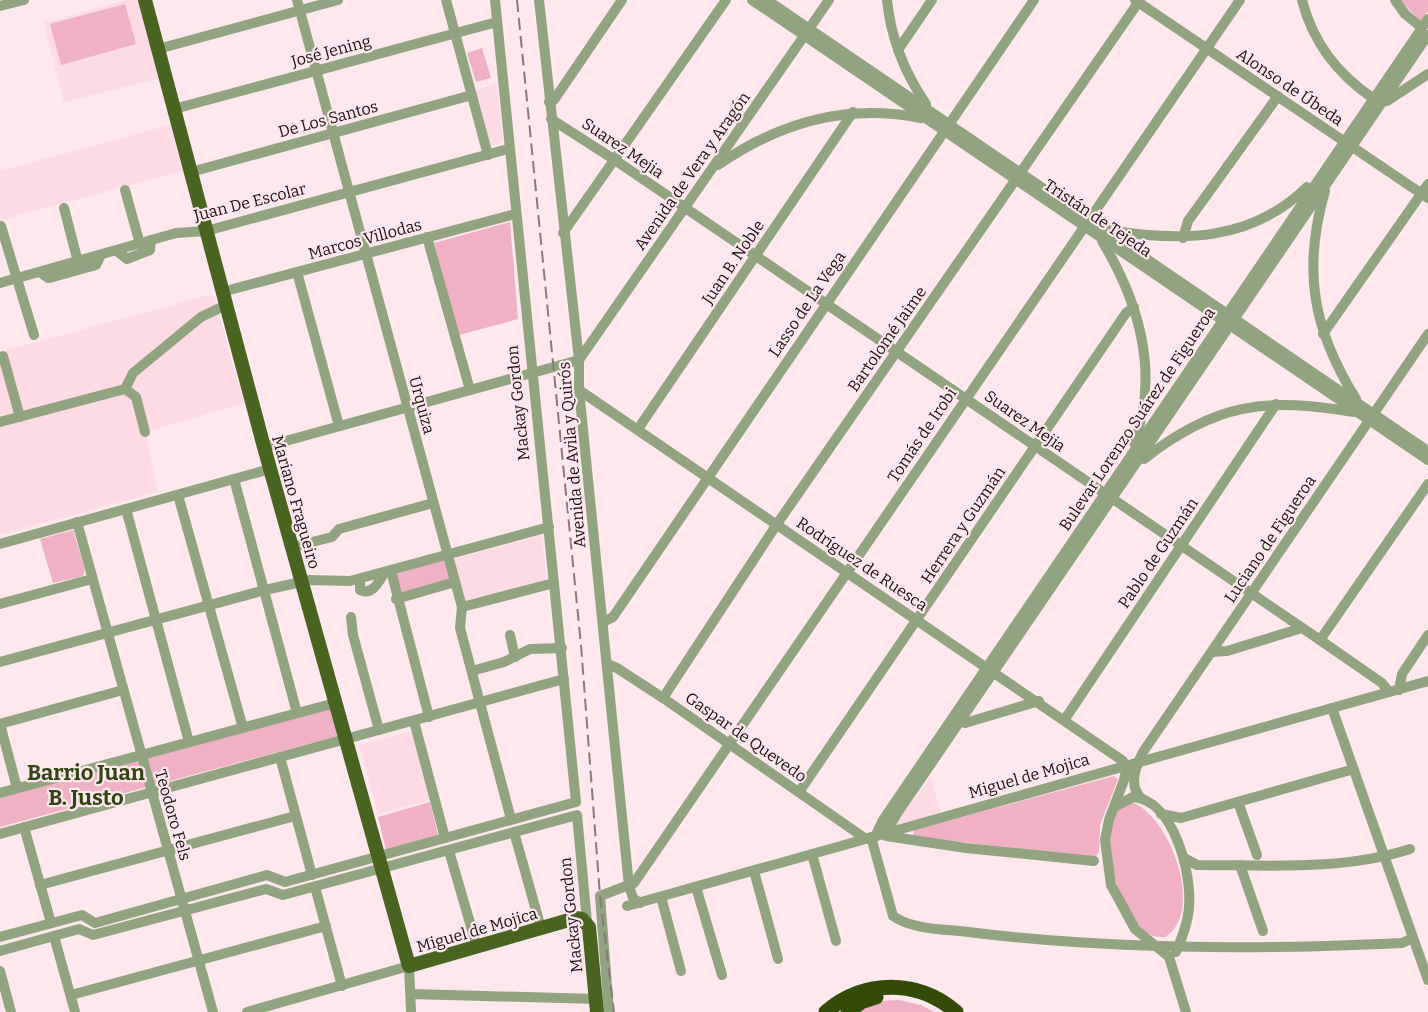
<svg xmlns="http://www.w3.org/2000/svg" width="1428" height="1012" font-family="Bitter,serif">
<style>
.built{fill:#fedae4}
.green{fill:#f0b1c4}
.lines{fill:none;stroke-linecap:round;stroke-linejoin:round}
.minor{stroke:#92a380;stroke-width:10}
.major{stroke:#48641f;stroke-width:14}
.highway{stroke:#334b07;stroke-width:15}
.rail{stroke:#89797e;stroke-width:2;stroke-dasharray:12 6;stroke-linecap:butt}
.labels{text-anchor:middle;dominant-baseline:central;stroke-width:4.5;stroke-linejoin:round;paint-order:stroke}
.street-label{font-size:16px;fill:#1b1215;stroke:#fee7ed}
.district-label{font-size:22px;font-weight:bold;fill:#314512;stroke:#fee7ed}
</style>
<rect width="100%" height="100%" fill="#fee7ed"/>
<g class="built">
<polygon points="127,0 139,0 160,78 64,102 44,23"/>
<polygon points="497,83 503,142 490,146 475,90"/>
<polygon points="170,125 182,171 0,220 0,171"/>
<polygon points="213,294 244,403 146,432 157,492 0,535 0,352"/>
<polygon points="542,535 547,581 468,603 464,600 453,563 455,559"/>
<polygon points="412,731 430,800 378,814 359,745"/>
<polygon points="931,777 941,813 894,826"/>
</g>
<g class="green">
<polygon points="1400,0 1428,0 1428,11 1421,22"/>
<polygon points="125,4 136,44 61,65 50,24"/>
<polygon points="482,48 491,78 476,82 467,53"/>
<polygon points="510,222 518,319 459,335 434,243"/>
<polygon points="73,530 85,570 83,576 53,583 40,539"/>
<polygon points="443,559 447,562 452,580 398,595 395,574"/>
<polygon points="331,708 338,736 155,785 147,757"/>
<polygon points="136,761 140,763 147,787 0,827 0,797"/>
<polygon points="1114,776 1118,779 1100,825 1099,852 1095,858 913,836 914,830"/>
<polygon points="430,802 438,835 386,850 378,817"/>
<path d="M1131 802C1170 815 1206 913 1165 937 1158 937 1153 937 1147 933 1121 916 1094 834 1119 809 1122 806 1128 804 1131 802Z"/>
<polygon points="899,1000 921,1005 934,1012 854,1012 877,1001"/>
</g>
<g class="lines">
<g class="minor">
<polyline points="297,0 462,607 460,628 511,819"/>
<polyline points="446,0 488,155"/>
<polyline points="539,0 579,360 579,390 629,886 633,898 640,903"/>
<polyline points="752,0 1428,460"/>
<polyline points="767,0 1428,451"/>
<path d="M887 0C891 39 904 72 926 104"/>
<polyline points="1135,0 1428,198"/>
<path d="M1302 0C1313 43 1337 74 1374 99"/>
<polyline points="1395,0 1405,14 1422,28"/>
<polyline points="0,6 24,0"/>
<polyline points="158,49 338,0"/>
<polyline points="898,50 932,0"/>
<polyline points="1387,101 1428,74"/>
<polyline points="549,102 554,100 622,0"/>
<polyline points="174,109 497,22"/>
<polyline points="551,119 615,160 1320,640 1382,683 1389,692"/>
<path d="M718 165C780 122 847 103 921 118"/>
<polyline points="191,172 472,95"/>
<polyline points="125,190 140,244"/>
<path d="M1325 191C1302 270 1313 330 1356 399"/>
<polyline points="64,208 78,262"/>
<polyline points="1,226 34,335"/>
<path d="M1108 230C1180 242 1251 242 1307 187"/>
<polyline points="563,233 726,0"/>
<polyline points="427,237 470,390"/>
<polyline points="1183,238 1188,221 1278,96"/>
<path d="M1102 241C1139 302 1160 374 1134 443"/>
<polyline points="117,251 127,259 150,250 151,240"/>
<polyline points="40,272 48,278 53,277 96,265 101,255"/>
<polyline points="297,272 339,426"/>
<polyline points="0,283 176,233 206,231 508,149"/>
<polyline points="222,292 515,214"/>
<polyline points="1323,334 1428,184"/>
<polyline points="3,356 20,417"/>
<polyline points="579,360 829,0"/>
<polyline points="125,389 133,373 201,317 226,305"/>
<polyline points="579,390 1123,761 1126,771 1124,780 1109,820 1105,840 1111,885 1135,929 1169,957 1186,1012"/>
<polyline points="0,422 125,389 136,397 145,432"/>
<polyline points="638,429 853,112"/>
<polyline points="264,447 579,360"/>
<path d="M1144 459C1215 403 1267 397 1354 412"/>
<polyline points="234,479 297,713"/>
<polyline points="178,495 243,728"/>
<polyline points="126,509 189,742"/>
<polyline points="77,522 213,1012"/>
<polyline points="0,544 270,469"/>
<polyline points="292,547 332,537 339,529 433,503"/>
<polyline points="391,571 429,717"/>
<path d="M360 579V590C373 596 379 581 385 572"/>
<polyline points="396,599 455,582"/>
<polyline points="0,604 92,579"/>
<polyline points="462,607 554,583"/>
<polyline points="351,617 353,635 379,730"/>
<polyline points="603,622 613,617 1034,0"/>
<polyline points="510,635 515,657"/>
<polyline points="1320,640 1428,484"/>
<polyline points="1212,652 1227,651 1302,628"/>
<polyline points="0,662 265,590 310,580 350,581 549,527"/>
<polyline points="607,664 617,668 663,698 866,839"/>
<polyline points="472,671 504,662 530,649 562,648"/>
<polyline points="1399,690 1402,674 1428,635"/>
<polyline points="663,698 777,524 1140,0"/>
<polyline points="1332,708 1428,980"/>
<polyline points="1065,719 1276,404"/>
<polyline points="956,720 965,723 1039,701"/>
<polyline points="414,721 445,838"/>
<polyline points="0,724 123,690"/>
<polyline points="0,724 17,788"/>
<polyline points="280,757 312,875"/>
<polyline points="799,792 1126,313 1134,307"/>
<polyline points="0,793 335,703"/>
<path d="M1141 798C1128 785 1136 766 1143 752L1428 334"/>
<polyline points="1238,802 1257,855"/>
<path d="M1116 806 1133 797C1174 800 1192 874 1189 907 1188 923 1182 937 1176 952"/>
<polyline points="1161,814 1181,818 1354,769"/>
<polyline points="24,827 51,923"/>
<polyline points="514,832 541,928"/>
<polyline points="886,833 896,815 1428,35"/>
<polyline points="0,834 564,679"/>
<polyline points="886,836 966,848 1094,861"/>
<path d="M871 837 893 916C913 930 945 929 968 932 1106 949 1243 950 1381 944L1402 943 1413 938"/>
<polyline points="875,837 883,820 1428,19"/>
<polyline points="449,851 477,947"/>
<polyline points="812,854 836,941"/>
<path d="M1184 858 1197 865C1267 865 1342 871 1410 849"/>
<polyline points="1240,865 1263,931"/>
<polyline points="754,871 778,959"/>
<polyline points="40,885 295,816"/>
<polyline points="315,887 342,986"/>
<polyline points="696,887 722,975"/>
<polyline points="661,897 681,971"/>
<polyline points="627,906 1428,681"/>
<polyline points="54,936 75,1012"/>
<polyline points="0,937 82,915 95,923 267,875 285,882 576,802 495,0"/>
<polyline points="0,951 79,929 93,935 266,889 283,895 577,815 587,922"/>
<polyline points="0,971 11,1012"/>
<polyline points="411,994 596,999"/>
<polyline points="71,995 326,926"/>
<polyline points="247,1012 409,966 411,1012"/>
<polyline points="609,1012 600,896 634,883 1240,0"/>
</g>
<polyline class="major" points="145,0 264,447 409,966 576,918 582,919 589,927 597,1012"/>
<g class="highway">
<path d="M826 1012C864 979 918 979 956 1012"/>
<polyline points="848,1012 861,1002 876,997"/>
</g>
<polyline class="rail" points="517,0 581,645 600,896 614,1012"/>
</g>
<g class="labels">
<g class="street-label">
<text transform="translate(331 51) rotate(-15)">José Jening</text>
<text transform="translate(1290 87) rotate(34)">Alonso de Úbeda</text>
<text transform="translate(328 119) rotate(-15)">De Los Santos</text>
<text transform="translate(623 148) rotate(34)">Suarez Mejia</text>
<text transform="translate(692 171) rotate(-55)">Avenida de Vera y Aragón</text>
<text transform="translate(250 202) rotate(-14)">Juan De Escolar</text>
<text transform="translate(1098 218) rotate(34)">Tristán de Tejeda</text>
<text transform="translate(365 239) rotate(-15)">Marcos Villodas</text>
<text transform="translate(733 262) rotate(-56)">Juan B. Noble</text>
<text transform="translate(807 304) rotate(-56)">Lasso de La Vega</text>
<text transform="translate(887 339) rotate(-55)">Bartolomé Jaime</text>
<text transform="translate(518 403) rotate(-96)">Mackay Gordon</text>
<text transform="translate(422 405) rotate(75)">Urquiza</text>
<text transform="translate(1137 419) rotate(-56)">Bulevar Lorenzo Suárez de Figueroa</text>
<text transform="translate(1025 421) rotate(35)">Suarez Mejia</text>
<text transform="translate(922 435) rotate(-56)">Tomás de Irobi</text>
<text transform="translate(572 455) rotate(-95)">Avenida de Avila y Quirós</text>
<text transform="translate(296 502) rotate(74)">Mariano Fragueiro</text>
<text transform="translate(963 525) rotate(-56)">Herrera y Guzmán</text>
<text transform="translate(1270 539) rotate(-56)">Luciano de Figueroa</text>
<text transform="translate(1158 553) rotate(-56)">Pablo de Guzmán</text>
<text transform="translate(862 564) rotate(34)">Rodríguez de Ruesca</text>
<text transform="translate(746 737) rotate(35)">Gaspar de Quevedo</text>
<text transform="translate(1029 776) rotate(-16)">Miguel de Mojica</text>
<text transform="translate(173 815) rotate(74)">Teodoro Fels</text>
<text transform="translate(571 915) rotate(-96)">Mackay Gordon</text>
<text transform="translate(477 930) rotate(-16)">Miguel de Mojica</text>
</g>
<g class="district-label">
<text x="86" y="772">Barrio Juan<tspan x="86" dy="25">B. Justo</tspan></text>
</g>
</g>
</svg>
